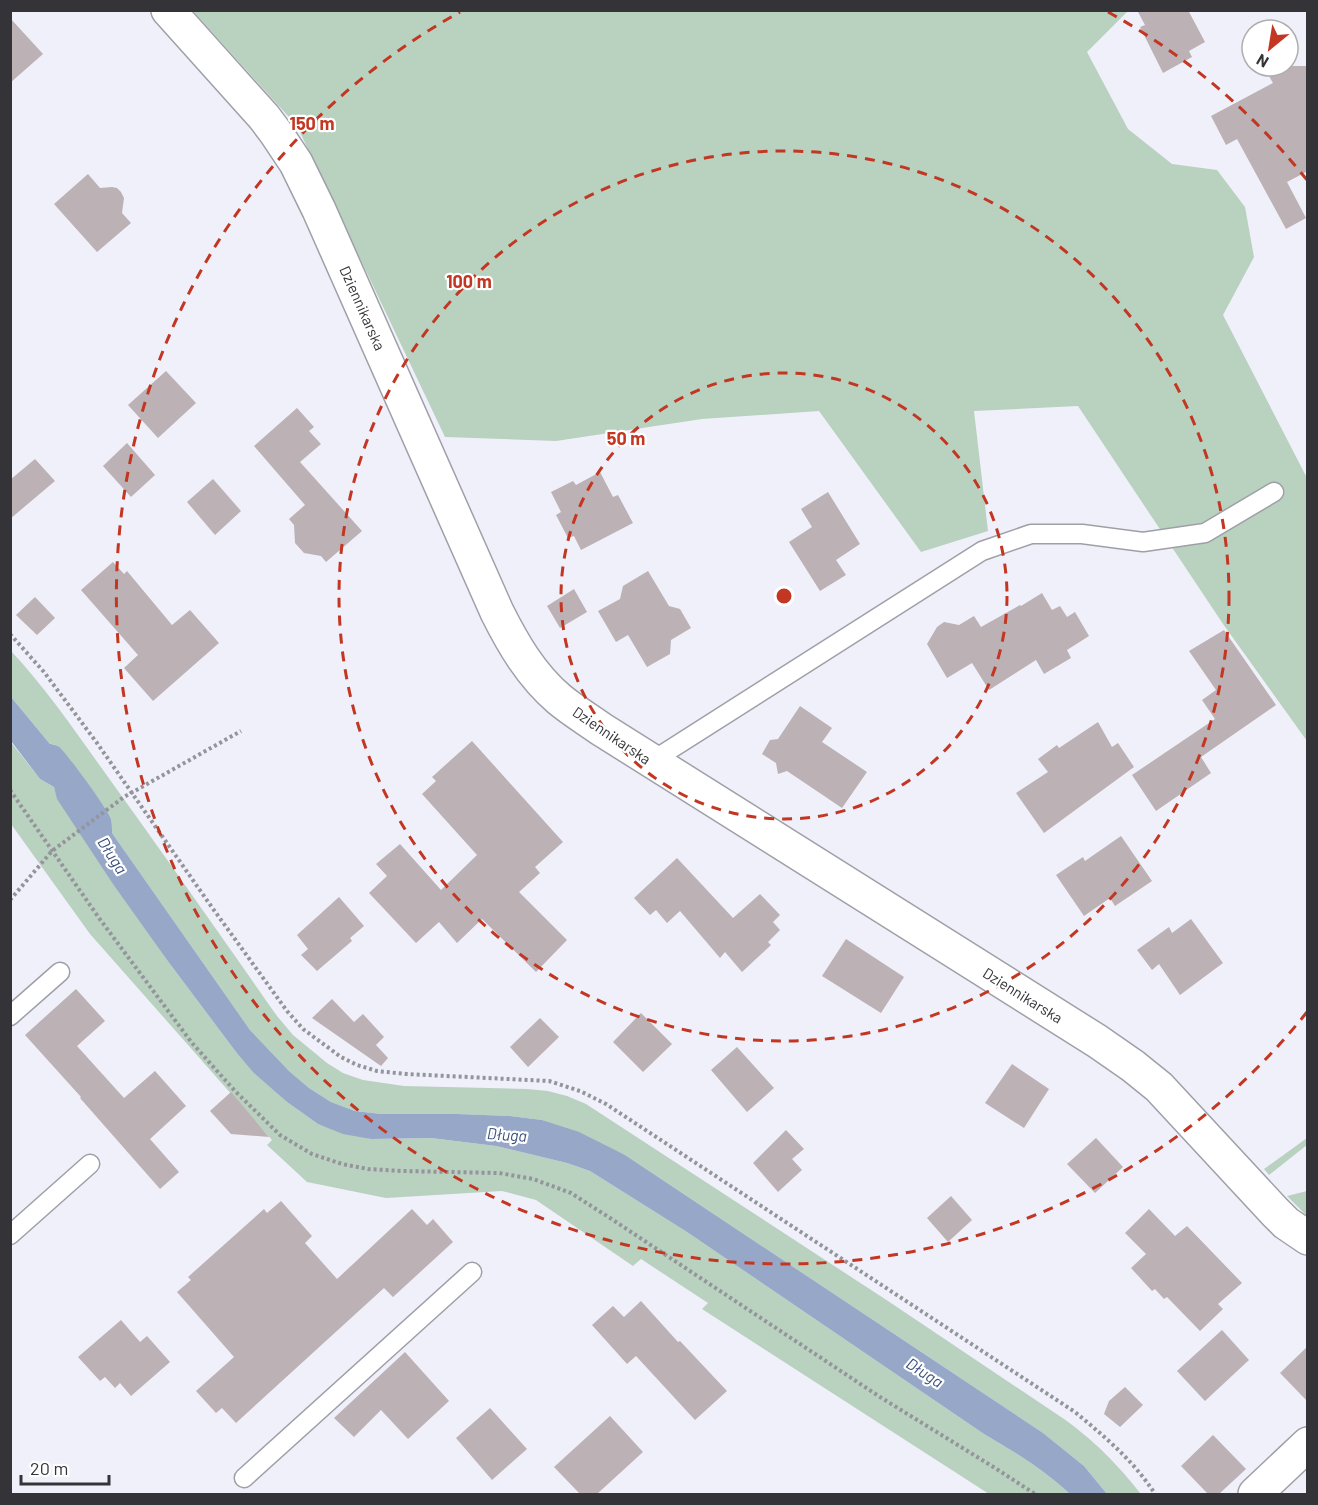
<svg xmlns="http://www.w3.org/2000/svg" width="1318" height="1505" font-family="Barlow,sans-serif">
<style>
.green{fill:#b9d1bf}
.water{fill:#96a7c7}
.building{fill:#bcb1b4}
.lines{fill:none;stroke-linecap:round;stroke-linejoin:round}
.service-casing{stroke:#9f9fa8;stroke-width:21}
.minor-casing{stroke:#9f9fa8;stroke-width:36}
.path{stroke:#94949b;stroke-width:4;stroke-dasharray:3 3;stroke-linecap:butt}
.service{stroke:#fff;stroke-width:18}
.minor{stroke:#fff;stroke-width:33}
.ring{fill:none;stroke:#c23622;stroke-width:3;stroke-dasharray:10 8}
.labels{text-anchor:middle;dominant-baseline:central;stroke-width:4.5;stroke-linejoin:round;paint-order:stroke}
.street-label{font-size:15px;fill:#343438;stroke:#fff}
.water-label{font-size:16px;font-style:italic;fill:#3a507d;stroke:#fff}
.centre{fill:#c23622;stroke:#fff;stroke-width:3}
.ring-label{font-size:18px;text-anchor:middle;font-weight:bold;fill:#c23622;stroke:#fff;stroke-width:4.5;stroke-linejoin:round;paint-order:stroke}
</style>
<rect width="100%" height="100%" fill="#f0f0fb"/>
<g class="green">
<polygon points="193,11 1128,11 1087,52 1128,129 1172,164 1217,170 1245,207 1254,257 1223,315 1307,478 1307,741 1223,624 1078,406 974,411 988,531 921,552 819,411 702,419 556,441 445,437 297,126"/>
<path d="M10 650C47 689 77 734 108 777 165 856 221 936 277 1016L293 1035 327 1063 343 1073 363 1080 404 1086 527 1089 548 1091 567 1096 586 1104 888 1301 1064 1419C1096 1442 1117 1464 1141 1494H1107L1084 1466 1043 1433 625 1155 542 1120 510 1116 457 1114H381L355 1111 331 1102 309 1088 289 1071 250 1030 112 833C112 829 112 823 111 819 109 811 64 750 58 746 56 745 51 744 49 743L11 697Z"/>
<path d="M10 741 40 779 54 787 58 799 170 964 236 1052 254 1072 287 1102 318 1124 371 1139 431 1138 496 1146 567 1163 590 1171 687 1232 984 1434C1015 1452 1044 1470 1070 1494H989L702 1309 708 1303 641 1259 633 1266 536 1200 502 1191 386 1198 307 1182 267 1145 272 1140 90 934 11 824Z"/>
<polygon points="1307,1138 1307,1145 1269,1175 1264,1169"/>
<polygon points="1307,1191 1308,1191 1307,1216 1287,1196"/>
</g>
<path class="water" d="M11 697 49 743C50 744 56 745 58 746 64 749 109 811 111 819 112 823 112 829 112 833L250 1030 289 1071 309 1088 331 1102 355 1111 381 1114H457L510 1116 542 1120 579 1132 625 1155 1043 1433 1084 1466 1107 1494H1070C1044 1470 1015 1452 984 1434L687 1232 590 1171 567 1163 496 1146 431 1138 371 1139 343 1134 318 1124 287 1102 253 1072 236 1052 170 964 113 884 57 799 54 787 40 779 11 741Z"/>
<g class="building">
<polygon points="1137,10 1188,10 1205,42 1189,51 1192,57 1163,73 1140,27 1145,25"/>
<polygon points="10,18 43,54 10,83"/>
<polygon points="1263,66 1308,66 1308,171 1287,182 1306,218 1286,229 1237,139 1226,145 1211,116 1273,83"/>
<polygon points="88,174 100,188 112,187 117,188 121,192 124,198 122,213 131,223 97,252 54,204"/>
<polygon points="166,371 196,403 158,438 128,405"/>
<polygon points="297,408 314,427 309,431 321,444 300,462 362,531 326,562 321,556 304,553 295,543 294,525 289,519 305,505 254,446"/>
<polygon points="127,443 155,475 131,497 103,466"/>
<polygon points="35,459 55,481 10,519 10,480"/>
<polygon points="600,472 613,497 618,495 633,523 581,550 574,536 568,538 556,515 561,512 551,492 573,481 576,485"/>
<polygon points="213,479 241,511 215,535 187,502"/>
<polygon points="828,492 860,544 836,560 846,575 820,591 789,542 812,527 801,509"/>
<polygon points="113,562 124,574 127,571 172,625 190,610 219,643 153,701 124,668 138,655 81,590"/>
<polygon points="648,571 669,606 680,609 691,628 671,640 670,654 647,667 628,635 616,642 598,611 620,599 623,586"/>
<polygon points="574,589 587,612 560,628 547,606"/>
<polygon points="1042,593 1052,610 1060,606 1067,617 1075,612 1089,636 1067,650 1071,658 1044,674 1036,660 989,690 972,663 947,678 927,644 937,627 944,622 959,625 974,616 981,627 1020,605 1021,606"/>
<polygon points="35,597 55,618 37,635 16,615"/>
<polygon points="1224,630 1276,705 1201,757 1211,773 1156,811 1132,775 1215,719 1202,700 1216,690 1189,651"/>
<polygon points="800,706 832,728 822,742 867,772 842,808 787,771 778,774 776,763 762,754 770,740 778,739"/>
<polygon points="1098,722 1112,747 1118,743 1134,767 1044,833 1016,793 1048,772 1038,759 1057,745 1059,748"/>
<polygon points="472,741 563,842 535,867 540,873 519,892 567,940 536,972 482,919 457,943 439,922 416,943 369,893 387,876 376,864 400,844 441,890 477,855 422,794 436,781 432,777"/>
<polygon points="1121,836 1152,881 1115,906 1110,898 1084,916 1056,875 1083,857 1085,861"/>
<polygon points="677,858 733,918 760,894 780,915 773,922 780,930 768,942 771,945 742,972 725,952 720,958 680,911 667,923 656,910 650,915 634,898"/>
<polygon points="339,897 364,926 350,938 352,941 317,971 301,955 308,949 297,935"/>
<polygon points="1191,919 1223,963 1180,995 1159,964 1152,970 1137,950 1169,927 1172,933"/>
<polygon points="846,939 904,977 881,1013 822,976"/>
<polygon points="76,989 105,1021 77,1046 124,1098 155,1071 186,1106 150,1139 179,1172 160,1189 80,1098 81,1097 25,1035"/>
<polygon points="332,999 354,1022 363,1014 384,1037 376,1045 388,1058 381,1066 312,1018"/>
<polygon points="641,1013 672,1044 643,1072 613,1042"/>
<polygon points="540,1018 559,1037 528,1067 510,1047"/>
<polygon points="737,1047 774,1088 747,1112 711,1070"/>
<polygon points="1012,1064 1049,1089 1024,1128 985,1103"/>
<polygon points="231,1092 269,1137 231,1134 210,1111"/>
<polygon points="786,1130 804,1149 792,1159 802,1170 778,1192 753,1163"/>
<polygon points="1096,1138 1123,1167 1095,1193 1067,1164"/>
<polygon points="951,1196 972,1220 948,1242 927,1218"/>
<polygon points="281,1201 312,1236 305,1243 337,1279 412,1209 427,1225 433,1219 453,1242 393,1297 384,1288 236,1423 222,1408 216,1413 196,1391 234,1357 177,1292 191,1280 188,1277 264,1209 267,1213"/>
<polygon points="1149,1209 1175,1236 1187,1226 1242,1283 1218,1304 1223,1309 1200,1331 1167,1297 1164,1299 1155,1289 1152,1291 1131,1268 1146,1254 1125,1233"/>
<polygon points="641,1301 678,1342 680,1341 727,1391 695,1420 636,1356 627,1364 592,1325 613,1306 624,1317"/>
<polygon points="121,1320 140,1342 147,1336 170,1362 131,1396 120,1383 115,1388 105,1377 100,1381 78,1357"/>
<polygon points="1222,1330 1249,1360 1205,1401 1177,1371"/>
<polygon points="1308,1346 1308,1402 1280,1373"/>
<polygon points="405,1352 449,1401 408,1439 381,1410 354,1437 334,1418"/>
<polygon points="1125,1387 1143,1405 1120,1427 1104,1414 1109,1401"/>
<polygon points="490,1408 527,1449 492,1480 456,1438"/>
<polygon points="610,1416 643,1452 597,1494 580,1494 554,1467"/>
<polygon points="1213,1435 1246,1469 1219,1494 1208,1494 1181,1466"/>
</g>
<g class="lines">
<defs>
<g id="service">
<polyline points="652,761 982,551 1031,534 1082,534 1143,542 1205,533 1274,492"/>
<polyline points="10,1016 60,972"/>
<polyline points="10,1235 90,1164"/>
<polyline points="244,1478 472,1272"/>
</g>
<g id="minor">
<path d="M168 10 264 117 276 133 296 163 319 210 497 612C513 644 531 675 559 699 572 710 587 719 601 729L1097 1041 1133 1066 1159 1087 1275 1212 1286 1223 1308 1238"/>
<polyline points="1255,1494 1308,1444"/>
</g>
</defs>
<use href="#service" class="service-casing"/>
<use href="#minor" class="minor-casing"/>
<g class="path">
<path d="M10 634 44 672 97 743 211 906 287 1011 303 1029 341 1057 357 1065 377 1071 406 1074 549 1081 580 1091 606 1104 1075 1412C1105 1437 1134 1461 1155 1494"/>
<polyline points="10,790 99,918 192,1043 235,1091 280,1135 312,1154 342,1164 368,1169 402,1171 499,1173 533,1179 571,1193 610,1218 880,1397 995,1468 1035,1494"/>
<polyline points="10,900 52,851 124,797 241,731"/>
</g>
<use href="#service" class="service"/>
<use href="#minor" class="minor"/>
</g>
<g class="ring">
<circle cx="784" cy="596" r="223"/>
<circle cx="784" cy="596" r="445"/>
<path d="M1307 1012A668 668 0 1 1 460 12M1108 12A668 668 0 0 1 1307 180"/>
</g>
<g class="labels">
<g class="street-label">
<text transform="translate(363 308) rotate(66)">Dziennikarska</text>
<text transform="translate(612 735) rotate(34)">Dziennikarska</text>
<text transform="translate(1023 995) rotate(32)">Dziennikarska</text>
</g>
<g class="water-label">
<text transform="translate(113 855) rotate(57)">Długa</text>
<text transform="translate(507 1134) rotate(4)">Długa</text>
<text transform="translate(925 1372) rotate(33)">Długa</text>
</g>
</g>
<circle cx="784" cy="596" r="9" class="centre"/>
<g class="ring-label">
<text x="312" y="130">150 m</text>
<text x="469" y="288">100 m</text>
<text x="626" y="445">50 m</text>
</g>
<rect width="1318" height="1505" fill="none" stroke="#343438" stroke-width="24"/>
<g transform="translate(1270 48) rotate(210)"><circle r="28" fill="#ffffff" stroke="#aeaeaf" stroke-width="1.5"/>
<path d="M0-4.5L10 22L0 15L-10 22Z" fill="#c23622"/>
<text y="-9" font-size="16" font-weight="bold" text-anchor="middle" fill="#343438">N</text>
</g>
<path d="M21 1475v9h88v-9" fill="none" stroke="#343438" stroke-width="3"/>
<text x="30" y="1475" font-size="18" fill="#343438" stroke="#ffffff" stroke-width="4.5" paint-order="stroke">20 m</text>
</svg>
